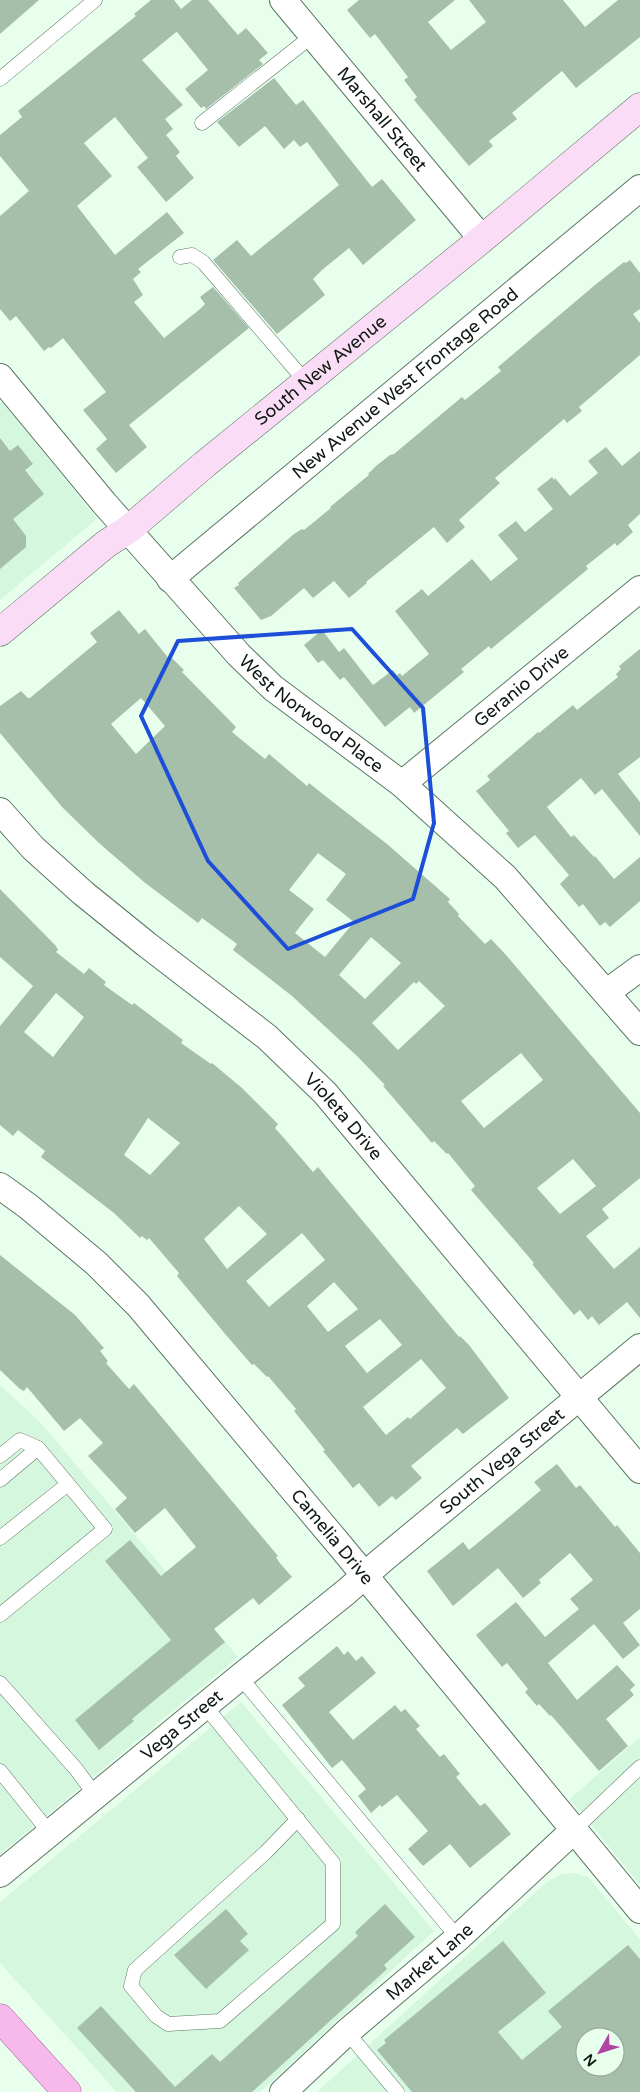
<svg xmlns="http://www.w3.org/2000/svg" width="640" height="2092" font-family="'Varela Round',sans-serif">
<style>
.built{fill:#d5f7dd;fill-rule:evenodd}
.building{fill:#a5bfab;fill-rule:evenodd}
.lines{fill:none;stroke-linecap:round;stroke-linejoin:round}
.lane-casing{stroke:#5e7664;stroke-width:15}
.street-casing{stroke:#5e7664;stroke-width:28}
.secondary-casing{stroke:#5e7664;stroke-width:29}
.primary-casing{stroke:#a26298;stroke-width:29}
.lane{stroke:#fff;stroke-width:14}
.street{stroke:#fff;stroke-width:26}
.secondary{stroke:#fbdcf6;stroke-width:28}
.primary{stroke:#f7b9ec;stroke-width:28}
.marked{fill:none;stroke:#1d4ed8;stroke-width:4;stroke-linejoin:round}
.labels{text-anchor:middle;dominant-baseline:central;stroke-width:5;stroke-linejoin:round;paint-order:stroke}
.street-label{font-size:18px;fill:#0f1811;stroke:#e9ffee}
</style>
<rect width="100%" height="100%" fill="#e9ffee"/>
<g class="built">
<polygon points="2,401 97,519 0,600 0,403"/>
<polygon points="0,1385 40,1422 238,1657 0,1854"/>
<polygon points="241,1702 434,1931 260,2092 117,2092 0,1963 0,1902"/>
<polygon points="640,1737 640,1885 570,1799"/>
<path d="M574 1873 588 1877 640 1939V2092H317L547 1882 561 1874ZM585 2037H615V2067H585Z"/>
</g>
<g class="building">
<polygon points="0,0 39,0 0,34"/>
<polygon points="151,0 174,0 181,9 192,0 208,0 238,35 246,28 268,53 259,60 263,64 206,109 204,106 201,108 185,89 208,70 177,32 175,33 142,60 183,105 165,119 173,129 166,135 180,152 176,156 194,178 166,202 137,167 148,158 115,117 84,143 112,176 77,206 115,255 167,212 184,233 138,269 141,272 133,279 143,295 134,302 164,338 200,309 205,304 200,297 213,287 249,328 129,425 147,447 116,473 96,449 107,439 83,410 106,392 63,338 51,348 49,347 44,351 16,316 10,321 0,309 0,216 29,191 0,156 0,135 22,117 18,111 136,16 134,14"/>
<polygon points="359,0 455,0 428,22 451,50 486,22 469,0 563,0 585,27 618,0 640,0 640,37 576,88 562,71 512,113 517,119 489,141 493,146 469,166 414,100 417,97 404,80 408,77 375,34 370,38 347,10"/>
<polygon points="274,78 296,105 303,100 372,187 382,179 416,220 363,265 349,248 322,270 313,279 325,295 277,334 213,260 237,240 251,256 339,185 307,142 300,147 294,140 284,149 265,126 239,147 217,122"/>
<polygon points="630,260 640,273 640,309 633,314 640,323 640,355 579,407 582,411 567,423 564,419 495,478 500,483 459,520 465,527 447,543 434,527 366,582 367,583 349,598 334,581 313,598 304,588 271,616 261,620 234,588 239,585 238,583 294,534 302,529 304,530 331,508 330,507 369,475 368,474 376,466 390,455 394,454 462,397 465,400 501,371 498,367 595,285 624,262 626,263"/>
<polygon points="0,438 10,451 18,445 33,464 25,470 44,494 13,519 26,536 26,547 0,569"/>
<polygon points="606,447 622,466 640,451 640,514 628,525 633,532 617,546 615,543 586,566 588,569 491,649 489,646 461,669 464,672 414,713 410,707 385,727 344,677 340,680 323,660 318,663 304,645 322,630 339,652 344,648 373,685 393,670 397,675 400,673 402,676 429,654 395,611 422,589 428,596 472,559 491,581 518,559 498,535 516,521 525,532 553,509 537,489 552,477 554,480 555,478 570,496 598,473 588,461"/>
<path d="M119 610 139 634 145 629 170 660 172 658 184 670 182 672 236 727 232 732 265 759 269 754 307 786 309 783 333 802 387 844 450 899 448 902 459 914 458 916 485 944 491 939 506 955 640 1113V1178L602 1209 609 1218 586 1236 614 1269 640 1247V1318L627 1302 599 1325 592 1316 588 1320 580 1310 574 1315 532 1264 534 1263 471 1190 475 1186 448 1153 447 1154 434 1141 432 1143 383 1086 385 1085 358 1057 292 996 233 950 237 944 202 918 198 923 144 882 99 843 63 808 0 733V706L21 691 28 698H30L97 642 90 633ZM141 698 165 726 136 754 111 724ZM318 853 346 874 326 900 354 922 325 957 295 933 314 909 289 890ZM371 937 401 963 365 999 339 975ZM419 981 445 1006 398 1050 372 1023 414 982 416 984ZM521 1053 543 1080 484 1128 461 1101ZM573 1159 596 1186 560 1214 537 1188Z"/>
<polygon points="640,649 640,757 618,774 640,802 640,836 602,789 595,795 581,778 547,807 571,837 574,835 594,857 595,856 614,879 640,857 640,901 610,927 605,922 600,926 583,904 579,907 560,884 569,875 535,835 518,848 506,833 509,831 476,791 490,780 487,776 538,732 539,733 573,705 577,710 618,677 616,674 621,669 619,666"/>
<path d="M0 889 56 946 58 950 56 952 84 974 89 968 106 982 104 985 132 1005 134 1003 183 1040 181 1043 211 1064 212 1063 242 1088 278 1124 275 1128 283 1137 313 1172 318 1167 459 1337 460 1336 469 1345 509 1398 463 1434 457 1428 411 1466 422 1478 396 1500 392 1496 379 1507 359 1483 353 1488 323 1451 325 1450 294 1411 296 1409 268 1376 267 1377 254 1364 252 1365 226 1335 177 1276 179 1273 149 1238 147 1240 142 1236 140 1238 114 1213 41 1157 45 1151 18 1130 13 1136 0 1125V1026L33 986 0 957ZM56 993 84 1017 53 1057 24 1032ZM148 1118 180 1143 150 1175 124 1155ZM239 1206 267 1234 227 1269 204 1239ZM302 1233 325 1260 269 1307 246 1281ZM334 1282 358 1309 328 1332 307 1306ZM380 1319 402 1345 367 1373 345 1346ZM421 1359 446 1388 410 1419 408 1417 386 1435 363 1407Z"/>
<polygon points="0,1255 75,1315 104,1348 100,1351 108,1361 106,1363 129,1389 134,1384 278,1556 276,1557 279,1562 292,1577 259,1605 253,1598 214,1629 225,1642 132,1719 134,1721 99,1750 75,1720 171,1640 105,1561 130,1540 161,1576 196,1547 165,1508 135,1533 115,1509 127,1498 88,1456 103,1443 80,1418 64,1431 27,1387 24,1391 20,1389 0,1370"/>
<polygon points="557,1464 576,1488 580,1485 615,1527 617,1525 640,1553 640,1609 623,1623 640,1645 623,1659 594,1624 548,1663 577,1700 617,1665 635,1685 630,1690 634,1695 606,1719 628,1746 599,1771 551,1715 550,1716 539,1704 537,1706 525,1692 528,1689 507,1663 502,1667 476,1635 516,1602 545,1637 579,1609 570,1599 593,1580 570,1553 539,1580 541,1583 523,1598 498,1568 453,1606 427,1571 463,1542 469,1550 502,1523 541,1490 534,1482"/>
<polygon points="337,1646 344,1655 348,1651 356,1661 362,1656 376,1673 329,1712 353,1740 395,1705 401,1712 405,1709 420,1726 416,1729 440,1757 444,1754 460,1774 456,1777 480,1806 485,1803 511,1834 470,1868 450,1844 423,1866 408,1849 428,1831 397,1795 382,1807 380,1805 371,1813 358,1796 366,1789 342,1760 332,1768 282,1705 305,1686 298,1678"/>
<polygon points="385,1904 415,1937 384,1965 387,1969 252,2092 136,2092 77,2028 101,2006 175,2087 212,2054 220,2062 358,1936 355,1932"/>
<polygon points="226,1909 248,1934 240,1941 249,1950 206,1989 174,1955"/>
<path d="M503 1941 546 1993 498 2032 522 2060 562 2027 548 2011 628 1945 640 1959V2092H412L377 2050 386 2043 384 2040ZM585 2037H615V2067H585Z"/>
</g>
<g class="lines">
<defs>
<g id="lane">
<polyline points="0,79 95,0"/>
<polyline points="202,123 312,36"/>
<polyline points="180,257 192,255 203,262 306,382"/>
<polyline points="0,1456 20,1440 38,1448"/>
<polyline points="0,1480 38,1448 68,1484 0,1538"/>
<polyline points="0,1615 105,1529 68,1484"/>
<polyline points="240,1677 458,1938"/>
<polyline points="0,1683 76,1769 95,1795"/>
<polyline points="205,1706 333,1863 333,1924 220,2021 168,2024 156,2016 131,1986 135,1970 266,1852 298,1819"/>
<polyline points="0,1771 50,1833"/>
<polyline points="574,1830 640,1767"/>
<polyline points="347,2032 397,2092"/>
</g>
<g id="street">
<path id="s1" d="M283 0 482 239"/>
<path id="s2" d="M0 377 104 503 239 655 273 688 402 784 505 877 640 1032"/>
<path id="s3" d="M170 579 640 188"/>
<path id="s4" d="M402 784 640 589"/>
<path id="s5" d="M0 811 33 848 83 893 146 944 267 1037 325 1093 640 1470"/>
<polyline points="607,992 640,968"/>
<path id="s6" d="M0 1186 29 1207 97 1264 138 1305 342 1548 640 1910"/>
<path id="s7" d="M0 1874 240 1677 346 1592 381 1561 640 1347"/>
<path id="s8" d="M283 2092 347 2032 458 1938 574 1830"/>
</g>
<g id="secondary">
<path id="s9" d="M0 632 106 544 129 529 205 464 482 239 640 107"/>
</g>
<polyline id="primary" points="0,2018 67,2092"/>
</defs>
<use href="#lane" class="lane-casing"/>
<use href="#street" class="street-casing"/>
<use href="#secondary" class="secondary-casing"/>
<use href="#primary" class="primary-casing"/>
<use href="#lane" class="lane"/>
<use href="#street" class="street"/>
<use href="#secondary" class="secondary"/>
<use href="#primary" class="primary"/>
</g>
<path class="marked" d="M352 629 423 708 434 823 413 899 288 949 208 861 141 716 178 641Z"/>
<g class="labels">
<g class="street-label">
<text stroke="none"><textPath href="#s1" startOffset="155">Marshall Street</textPath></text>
<text stroke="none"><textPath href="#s9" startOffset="414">South New Avenue</textPath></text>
<text stroke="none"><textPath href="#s3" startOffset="306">New Avenue West Frontage Road</textPath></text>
<text stroke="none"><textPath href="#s4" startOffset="154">Geranio Drive</textPath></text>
<text stroke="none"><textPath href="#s2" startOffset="460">West Norwood Place</textPath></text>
<text stroke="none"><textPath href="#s5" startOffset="461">Violeta Drive</textPath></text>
<text stroke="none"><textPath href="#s7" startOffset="650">South Vega Street</textPath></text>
<text stroke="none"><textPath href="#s6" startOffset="485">Camelia Drive</textPath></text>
<text stroke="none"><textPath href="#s7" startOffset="235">Vega Street</textPath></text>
<text stroke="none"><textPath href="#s8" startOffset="196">Market Lane</textPath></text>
</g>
</g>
<g transform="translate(600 2052) rotate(231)"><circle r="24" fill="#e9ffee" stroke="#92a396"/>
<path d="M0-4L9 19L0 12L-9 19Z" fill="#b143a2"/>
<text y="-8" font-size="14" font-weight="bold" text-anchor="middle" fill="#0f1811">N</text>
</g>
</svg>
